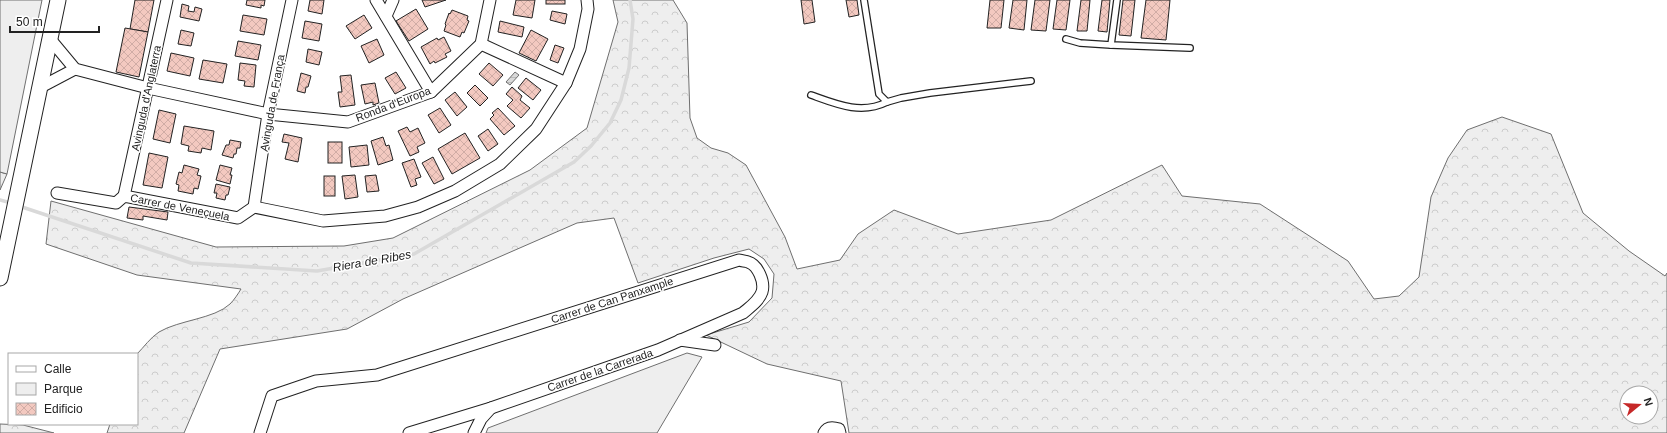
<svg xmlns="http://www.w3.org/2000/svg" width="1667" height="433" font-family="Arial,sans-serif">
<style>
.grass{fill:url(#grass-tufts);stroke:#6f6f6f}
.forest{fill:url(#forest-crowns);stroke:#6f6f6f;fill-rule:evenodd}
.park{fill:#eee;stroke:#6f6f6f}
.water{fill:url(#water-rules);stroke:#6f6f6f}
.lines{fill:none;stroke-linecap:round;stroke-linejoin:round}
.stream{stroke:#d9d9d9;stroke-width:3.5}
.building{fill:url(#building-cross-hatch);stroke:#222}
.lane-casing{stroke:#222;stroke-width:8}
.street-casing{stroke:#222;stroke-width:13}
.secondary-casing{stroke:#222;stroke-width:17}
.lane{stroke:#fff;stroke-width:5.5}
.street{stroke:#fff;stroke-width:11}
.secondary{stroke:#fff;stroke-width:15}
.labels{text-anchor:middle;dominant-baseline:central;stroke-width:3;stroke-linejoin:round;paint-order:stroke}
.street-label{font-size:11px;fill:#222;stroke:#fff}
.water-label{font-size:12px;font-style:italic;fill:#222;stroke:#fff}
</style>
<defs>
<pattern id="grass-tufts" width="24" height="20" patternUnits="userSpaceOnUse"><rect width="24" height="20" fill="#eee"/><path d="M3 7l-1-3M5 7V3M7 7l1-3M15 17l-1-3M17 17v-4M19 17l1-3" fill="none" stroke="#ccc"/></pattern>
<pattern id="forest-crowns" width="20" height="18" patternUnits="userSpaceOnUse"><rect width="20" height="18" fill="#eee"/><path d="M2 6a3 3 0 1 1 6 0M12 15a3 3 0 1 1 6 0" fill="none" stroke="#ccc"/></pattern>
<pattern id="water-rules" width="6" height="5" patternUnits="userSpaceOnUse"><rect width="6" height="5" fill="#d9d9d9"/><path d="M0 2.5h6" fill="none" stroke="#bababa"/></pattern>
<pattern id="building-cross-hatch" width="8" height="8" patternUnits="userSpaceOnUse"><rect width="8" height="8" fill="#f3c9c0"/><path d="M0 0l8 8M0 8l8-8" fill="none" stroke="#d0aca5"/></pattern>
</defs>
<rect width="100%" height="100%" fill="#fff"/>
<polygon class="grass" points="0,172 7,174 0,190"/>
<g class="forest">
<path d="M613 0H673L687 23 690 118 697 138 711 148 728 153 746 165 785 237 797 269 840 260 858 234 894 210 958 234 1051 220 1162 165 1182 196 1260 204 1348 261 1374 299 1399 296 1419 277 1431 197 1448 158 1467 130 1502 117 1551 134 1583 213 1629 251 1665 276 1667 273V433H849L841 381 767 364 706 335 749 322 772 298 774 274 764 259 749 249 714 258 638 283 614 218 577 223 403 299 347 329 220 349 184 433H107L110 424H137V354C144 347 150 338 159 332 179 320 214 319 230 304 234 300 238 294 241 289L137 275 46 244 51 201 216 247 344 246 393 238 530 170 587 128 618 22ZM1627 393H1651V417H1627Z"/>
<polygon points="0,424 23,425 54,433 0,433"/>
</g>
<g class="park">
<polygon points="0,0 42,0 7,174 0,172"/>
<polygon points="687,353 702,357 657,433 486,433 488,428"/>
</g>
<polygon class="water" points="515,72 519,75 510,85 506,82"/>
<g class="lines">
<g class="stream">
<polyline points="0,200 11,203"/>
<polyline points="19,206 191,263 317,271 414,254 574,162 591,146 610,123 621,100 629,68 633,19 630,0"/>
</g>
</g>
<g class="building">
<polygon points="135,0 154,0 148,32 130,29"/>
<polygon points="247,0 265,0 264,6 261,5 261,8 246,5"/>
<polygon points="310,0 324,0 322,14 308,11"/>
<polygon points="422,0 446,0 425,7"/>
<polygon points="516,0 535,0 532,18 513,15"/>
<rect x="546" y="0" width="19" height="4"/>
<polygon points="801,0 812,0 815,22 804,24"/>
<polygon points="846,0 857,0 859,15 849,17"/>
<polygon points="990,0 1004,0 1001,28 987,28"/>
<polygon points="1013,0 1027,0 1024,30 1009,28"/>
<polygon points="1035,0 1050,0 1046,31 1031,30"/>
<polygon points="1057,0 1070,0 1066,30 1053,29"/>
<polygon points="1081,0 1090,0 1087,31 1077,31"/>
<polygon points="1102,0 1110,0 1107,32 1098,31"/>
<polygon points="1123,0 1135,0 1131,36 1119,35"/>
<polygon points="1146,0 1170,0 1166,40 1141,38"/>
<polygon points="182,4 189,6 188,11 194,12 195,7 202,9 199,21 180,17"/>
<polygon points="416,9 428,29 409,41 396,21"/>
<polygon points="452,10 468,16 467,20 469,21 464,33 462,32 460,37 444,31 446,25 445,24 449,13 450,14"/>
<polygon points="552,11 567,14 565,24 550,20"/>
<polygon points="243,15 267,19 264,35 240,31"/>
<polygon points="364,15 372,28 355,39 346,26"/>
<polygon points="305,21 322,24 319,41 302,38"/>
<polygon points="500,21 524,27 522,37 498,32"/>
<polygon points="125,28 148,32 139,77 116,72"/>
<polygon points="181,30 194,33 191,46 178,44"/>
<polygon points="531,30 548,39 536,61 519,53"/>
<polygon points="444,37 451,51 445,54 447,57 435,63 434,61 430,64 421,47 437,38 438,40"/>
<polygon points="377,39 384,55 369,63 361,46"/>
<polygon points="238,41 261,45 258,60 235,56"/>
<polygon points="555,45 564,48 558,63 550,60"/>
<polygon points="308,49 322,52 319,65 306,62"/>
<polygon points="171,53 194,58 190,76 167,71"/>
<polygon points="203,60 227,64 223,83 199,79"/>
<polygon points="240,63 256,65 254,87 244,86 245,81 238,80"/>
<polygon points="489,63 503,75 493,86 479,74"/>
<polygon points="396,72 406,88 395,94 385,78"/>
<polygon points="301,73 311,76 308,87 306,87 305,93 297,91"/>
<polygon points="351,75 355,105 340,107 338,92 342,92 340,76"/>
<polygon points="526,78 541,90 533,100 518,88"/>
<polygon points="375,83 379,103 373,105 373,102 365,104 361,85"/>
<polygon points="475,85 488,98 480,106 467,93"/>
<polygon points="512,87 522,96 520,100 530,108 521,118 507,106 513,100 506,94"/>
<polygon points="455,92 467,107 457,116 445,100"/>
<polygon points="440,108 451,125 439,133 428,115"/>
<polygon points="498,108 515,126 504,135 490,119 494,115 492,113"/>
<polygon points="159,110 176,114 170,143 153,139"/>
<polygon points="184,126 214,131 211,150 202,148 201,153 188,151 189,146 181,144"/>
<polygon points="407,127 410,132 418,128 425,143 417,147 419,152 410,156 398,131"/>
<polygon points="488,129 498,144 488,151 478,136"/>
<polygon points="465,133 480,158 452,174 438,149"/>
<polygon points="284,134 302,138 298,162 285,159 289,143 282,142"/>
<polygon points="383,137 386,146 389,145 393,160 378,165 371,141"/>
<polygon points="230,140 241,142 240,148 237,148 236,154 234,154 233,158 222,155 226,145 229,145"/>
<rect x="328" y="142" width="14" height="21"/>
<polygon points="367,145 369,165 351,167 349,147"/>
<polygon points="149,153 168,157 162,188 143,185"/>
<polygon points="433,157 444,179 434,184 422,163"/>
<polygon points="414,159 421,177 415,179 417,185 411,187 402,163"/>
<polygon points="184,165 199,169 197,175 201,176 198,189 194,188 193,194 178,191 179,185 176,184 179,172 182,173"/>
<polygon points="220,165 232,168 230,175 232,175 230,184 216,180"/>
<polygon points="355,175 358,197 345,199 342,176"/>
<polygon points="376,175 379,191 367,192 365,176"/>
<rect x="324" y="176" width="11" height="20"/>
<polygon points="216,184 230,187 228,195 226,195 225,200 216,198 217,193 214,193"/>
<polygon points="129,207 168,212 167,220 143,216 143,220 127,218"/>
</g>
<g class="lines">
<defs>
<g id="lane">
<polyline points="864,0 879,94 887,102 901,98 930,93 1031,81"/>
<polyline points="1117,0 1111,45 1190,48"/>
<polyline points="1066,39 1080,43 1111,45"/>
<path d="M811 95C836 104 861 115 887 102"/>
</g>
<g id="street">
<polyline points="376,0 431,92"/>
<polyline points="386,16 393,0"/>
<polyline points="50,39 75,69 148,88 268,114 348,122 431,92 481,44 490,0"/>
<polyline points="481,44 566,83"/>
<polyline points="39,88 75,69"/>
<polyline points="57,193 116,203 124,196 238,218 254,207"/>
<polyline points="124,196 167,0"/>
<polyline points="254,207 323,221 385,216 418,207 455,191 500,164 536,129 566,83 580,49 588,9 587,0"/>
<polyline points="254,207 268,114 292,0"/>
<polyline points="680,340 715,345"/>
<path d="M260 433 272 396 316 381 377 375 739 260C742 261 746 261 748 262 758 265 765 282 762 292 759 301 750 307 743 313L658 350 491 408 409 433"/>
<polyline points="474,433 481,419 491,408"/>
<path d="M824 433C827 427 833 427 839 429L840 433"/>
</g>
<polyline id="secondary" points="0,278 58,0"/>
</defs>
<use href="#lane" class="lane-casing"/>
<use href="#street" class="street-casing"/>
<use href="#secondary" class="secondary-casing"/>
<use href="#lane" class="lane"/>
<use href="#street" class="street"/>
<use href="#secondary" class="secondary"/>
</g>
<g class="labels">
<g class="street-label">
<text transform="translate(146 98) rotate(-78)">Avinguda d'Anglaterra</text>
<text transform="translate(272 103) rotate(-80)">Avinguda de França</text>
<text transform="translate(393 104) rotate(-21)">Ronda d'Europa</text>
<text transform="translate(180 207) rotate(11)">Carrer de Veneçuela</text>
<text transform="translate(612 300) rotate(-18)">Carrer de Can Panxample</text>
<text transform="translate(600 370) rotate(-19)">Carrer de la Carrerada</text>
</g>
<g class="water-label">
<text transform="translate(372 261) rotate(-10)">Riera de Ribes</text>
</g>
</g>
<rect x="8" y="353" width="130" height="72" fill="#ffffff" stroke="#a7a7a7"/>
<rect x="16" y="366" width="20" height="6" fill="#ffffff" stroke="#a7a7a7"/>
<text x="44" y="373" font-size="12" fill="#222222">Calle</text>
<rect x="16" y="383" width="20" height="12" fill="#eeeeee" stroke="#a7a7a7"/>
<text x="44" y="393" font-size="12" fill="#222222">Parque</text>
<rect x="16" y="403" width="20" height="12" fill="url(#building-cross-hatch)" stroke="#a7a7a7"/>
<text x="44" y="413" font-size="12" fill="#222222">Edificio</text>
<g transform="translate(1639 405) rotate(72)"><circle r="19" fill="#ffffff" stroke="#a7a7a7"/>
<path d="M0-3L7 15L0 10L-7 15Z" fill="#c62828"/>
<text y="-6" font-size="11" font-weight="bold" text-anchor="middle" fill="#222222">N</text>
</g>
<path d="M10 26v6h89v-6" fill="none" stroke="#222222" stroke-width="2"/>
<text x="16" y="26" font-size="12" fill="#222222" stroke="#ffffff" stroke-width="3" paint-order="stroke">50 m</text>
</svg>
